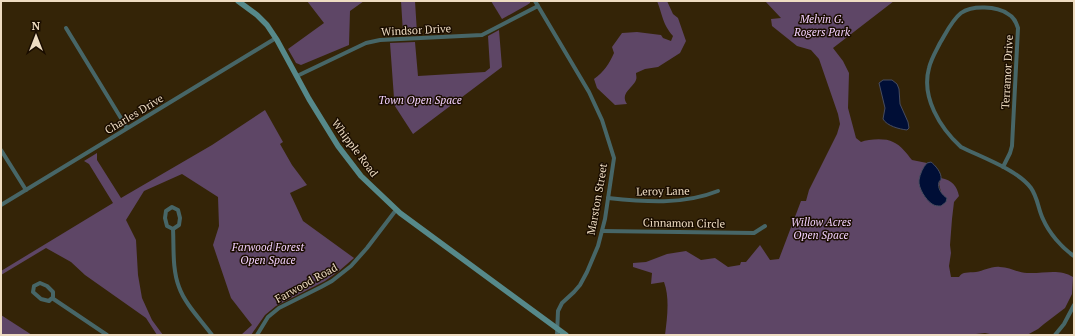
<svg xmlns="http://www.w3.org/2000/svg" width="1075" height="336" font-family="'PT Serif',serif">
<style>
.green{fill:#5e4666}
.water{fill:#000e36;stroke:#474c60}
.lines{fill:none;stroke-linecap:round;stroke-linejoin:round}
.minor{stroke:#476667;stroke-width:4}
.secondary{stroke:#56898a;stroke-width:5.5}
.labels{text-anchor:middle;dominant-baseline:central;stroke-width:3;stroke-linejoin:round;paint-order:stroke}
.park-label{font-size:11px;font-style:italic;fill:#f3d1fe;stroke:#1a0d00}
.street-label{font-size:11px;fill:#eedcc2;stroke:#1a0d00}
</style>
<rect width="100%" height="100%" fill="#342407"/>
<g class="green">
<polygon points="307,1 364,1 350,11 349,45 301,65 296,63 288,49 324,23"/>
<polygon points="401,1 415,1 417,33 403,33"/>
<polygon points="491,1 530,1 530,3 527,5 502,19"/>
<path d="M657 1H667L673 14 678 18 686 41 680 53 658 67 645 69 636 73C636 75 637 78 636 80 632 89 620 93 627 104L615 105 597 88 594 79C604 72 609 64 614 53L612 47 622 33 637 32 661 35 663 38 671 41 673 36C662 23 663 16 657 1Z"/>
<path d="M765 1H894L833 48 843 61 849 73 848 108 856 138 861 142C869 139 886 138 893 142 901 145 907 154 912 160L927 163C915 178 918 194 934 205L942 196 939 184 941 178C952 180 957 186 959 196L954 202 952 219 950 245 951 253 949 266 951 277H959C963 271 968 273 976 272 984 271 991 266 1000 267 1010 267 1018 273 1027 273 1043 274 1059 268 1073 277L1072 294 1065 308 1044 324 1038 329 1027 335H995L985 333 967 335H665C667 319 670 298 664 282L651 284 652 273 633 267V263L646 262 667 254 686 251 701 260 715 258 728 267 740 265 741 262H746L760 245 770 260 779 259 801 201H806L809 190 837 134 840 124 838 114 819 59 811 50 797 46 772 26 771 19 781 18Z"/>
<polygon points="499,30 502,67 413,134 391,100 394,98 390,43 415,42 418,76 485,72 490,68 488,36"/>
<polygon points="265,110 283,142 280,144 292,165 307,185 290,193 303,221 354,258 339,271 325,281 276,306 265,315 251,335 241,335 252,325 231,298 213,245 219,226 218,197 182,174 144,191 126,220 136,240 138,275 142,298 152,320 163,335 157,335 146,318 85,275 71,262 46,248 1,275 1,271 113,203 89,164 84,161 97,153 97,160 121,198 212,145"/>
<polygon points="1,315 32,335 1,335"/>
</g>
<g class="water">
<path d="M883 80H892L897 84 899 89 900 104 908 122 909 128 907 130C899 129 887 126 883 119L885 108 879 83Z"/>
<path d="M931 162C935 165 942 173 941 179 941 180 940 180 939 182 937 188 942 195 947 198L946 202 941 206C938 206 935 206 932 204 926 200 918 188 919 180 920 174 923 167 927 163Z"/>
</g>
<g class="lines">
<g class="minor">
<polyline points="535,1 589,92 602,120 614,158 605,219 598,246 587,272 580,285 574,292 562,303 558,311 557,335"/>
<polyline points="66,28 127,128"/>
<polyline points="297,76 366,43 380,40 482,35 538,6"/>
<polyline points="1,150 26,190"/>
<path d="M1003 167 1010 153 1012 146 1018 28C1016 22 1014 17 1008 14 997 6 972 5 961 13 952 20 946 33 940 43 936 51 931 59 929 68 921 97 940 128 961 147 981 157 1018 170 1031 188 1038 198 1038 209 1043 219 1049 233 1062 248 1074 256"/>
<path d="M608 198C645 202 683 205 718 191"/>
<polyline points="1,205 276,38"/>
<polygon points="172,207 178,210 180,218 179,225 173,229 167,226 165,218 166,211"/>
<path d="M173 229C174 247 172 269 179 287 185 304 201 320 212 335"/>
<polyline points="602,231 754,233 765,226"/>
<polygon points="40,283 47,286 53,292 53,297 49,301 41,299 33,292 34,286"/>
<polyline points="52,298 107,335"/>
<polyline points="257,335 268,317 279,308 321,287 332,281 351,266 367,248 396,210"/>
<polyline points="1055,335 1064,324 1074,305"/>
</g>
<polyline class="secondary" points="238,1 257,15 267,25 277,40 309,99 338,146 361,176 400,213 566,335"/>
</g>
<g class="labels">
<g class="park-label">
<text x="822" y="19">Melvin G.<tspan x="822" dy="13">Rogers Park</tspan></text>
<text x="420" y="100">Town Open Space</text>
<text x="821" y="222">Willow Acres<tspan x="821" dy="13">Open Space</tspan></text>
<text x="268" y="247">Farwood Forest<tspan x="268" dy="13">Open Space</tspan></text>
</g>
<g class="street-label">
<text transform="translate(416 30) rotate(-3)">Windsor Drive</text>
<text transform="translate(1007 72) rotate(-87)">Terramor Drive</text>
<text transform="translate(134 114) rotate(-31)">Charles Drive</text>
<text transform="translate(355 148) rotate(53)">Whipple Road</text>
<text transform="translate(663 191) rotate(-1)">Leroy Lane</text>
<text transform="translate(597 199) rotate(-80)">Marston Street</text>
<text transform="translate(684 223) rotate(1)">Cinnamon Circle</text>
<text transform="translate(306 283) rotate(-29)">Farwood Road</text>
</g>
</g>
<rect width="1075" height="336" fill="none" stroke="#eedcc2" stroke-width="4"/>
<g transform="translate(36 36)" stroke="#1a0d00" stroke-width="3" paint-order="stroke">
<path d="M0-3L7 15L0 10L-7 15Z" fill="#eedcc2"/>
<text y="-6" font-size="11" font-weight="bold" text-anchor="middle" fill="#eedcc2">N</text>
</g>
</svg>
